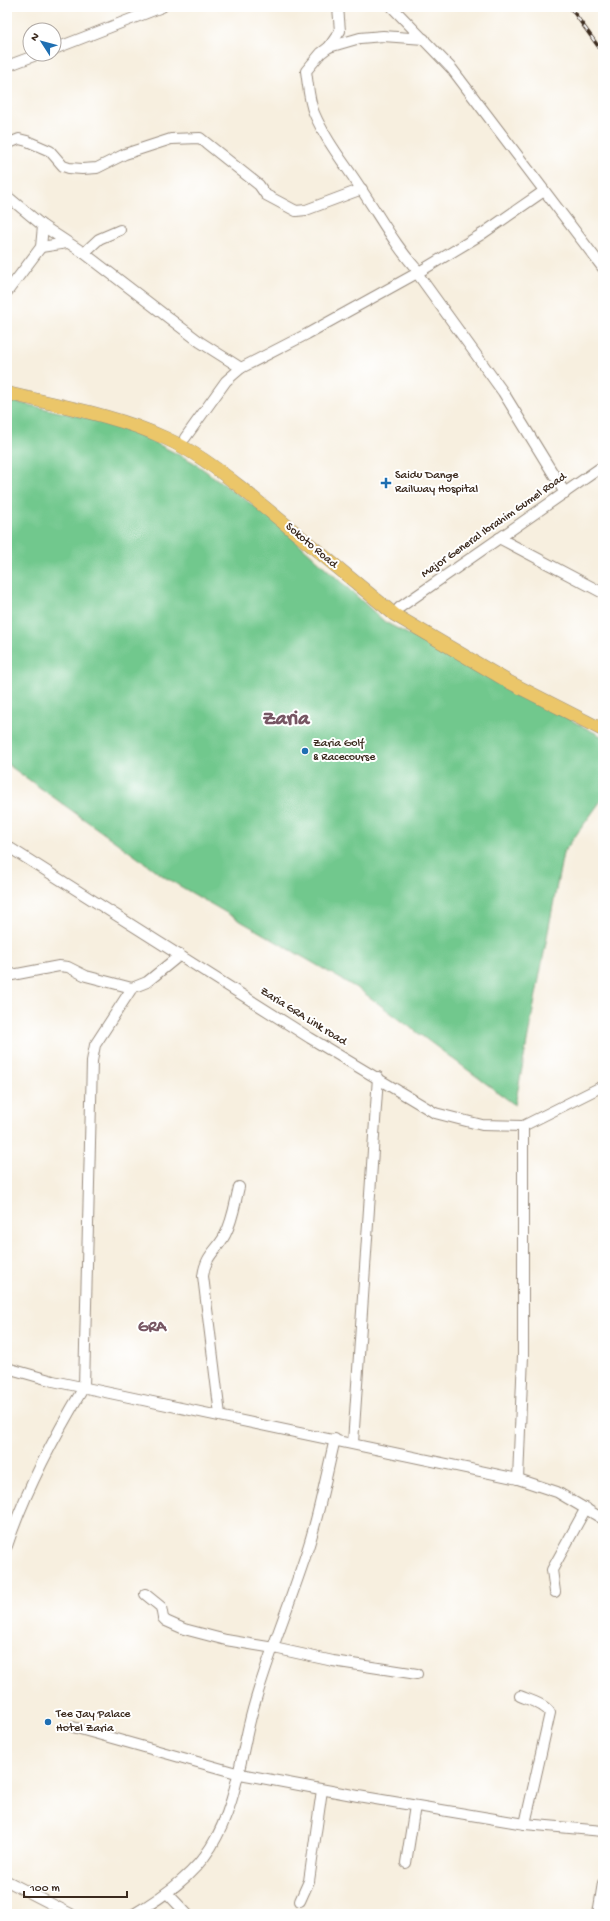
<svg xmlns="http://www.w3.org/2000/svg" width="610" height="1921" font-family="'Gochi Hand',sans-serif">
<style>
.green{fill:#71c88d;stroke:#567956}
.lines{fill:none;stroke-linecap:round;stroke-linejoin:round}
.minor-casing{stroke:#998c7e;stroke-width:12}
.major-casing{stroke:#998c7e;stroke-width:14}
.minor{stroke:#fff;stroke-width:10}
.major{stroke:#ebc669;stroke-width:13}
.rail-casing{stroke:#3b2a1e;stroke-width:3.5}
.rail{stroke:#fff;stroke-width:2;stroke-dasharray:6;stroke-linecap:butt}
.poi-dot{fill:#1f6fb2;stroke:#fff;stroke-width:1.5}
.labels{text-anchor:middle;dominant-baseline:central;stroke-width:4;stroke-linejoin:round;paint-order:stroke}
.poi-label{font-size:12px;fill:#3b2a1e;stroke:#fff;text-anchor:start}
.street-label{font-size:12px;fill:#3b2a1e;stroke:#fff}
.district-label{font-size:16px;font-weight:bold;fill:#765663;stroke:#fff}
.town-label{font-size:20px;font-weight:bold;fill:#765663;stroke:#fff}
</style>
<rect width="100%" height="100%" fill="#fff"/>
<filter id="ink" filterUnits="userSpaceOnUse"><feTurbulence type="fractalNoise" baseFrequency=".025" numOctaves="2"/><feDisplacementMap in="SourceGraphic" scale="8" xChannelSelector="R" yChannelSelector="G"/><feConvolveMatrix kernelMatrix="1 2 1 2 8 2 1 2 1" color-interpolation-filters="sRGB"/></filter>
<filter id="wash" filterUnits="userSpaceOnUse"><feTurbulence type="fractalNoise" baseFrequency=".012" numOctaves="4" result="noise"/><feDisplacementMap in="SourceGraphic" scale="16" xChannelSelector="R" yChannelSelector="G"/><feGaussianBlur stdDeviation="0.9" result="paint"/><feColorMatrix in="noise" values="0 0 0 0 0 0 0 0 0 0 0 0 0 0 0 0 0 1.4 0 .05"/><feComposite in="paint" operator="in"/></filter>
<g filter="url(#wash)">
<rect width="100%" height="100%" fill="#f7efdf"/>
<polygon class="green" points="7,400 122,426 193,462 271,518 385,622 603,737 603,798 563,853 515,1105 360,990 166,878 7,764"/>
</g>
<g filter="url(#ink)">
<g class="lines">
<defs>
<g id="minor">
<polyline points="392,7 452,69 603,268"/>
<polyline points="329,47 340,31 338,7"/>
<polyline points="54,49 162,7"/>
<polyline points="7,66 39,54"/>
<polyline points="7,144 19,139 27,141 50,151 63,166 69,168 82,169 97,168 125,154 171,139 200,138 259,185 266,195 296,211 306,210 362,189"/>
<polyline points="7,196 43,226 84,253 200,342 241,368"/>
<polyline points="41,247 67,243"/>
<polyline points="84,253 99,239 120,230"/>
<path d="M419 272C396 247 380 217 361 189 345 164 326 141 314 113 309 101 308 84 306 71L321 53 329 47 360 38 383 36 424 39"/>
<polyline points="417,273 503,392 565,493"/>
<polyline points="7,292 41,247 43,226"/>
<polyline points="185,438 226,381 241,368 307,334 419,272 482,234 544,191"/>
<polyline points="499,538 603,593"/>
<polyline points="399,608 603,466"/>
<polyline points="7,846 310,1038 435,1113 482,1125 523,1126 603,1086"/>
<polyline points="7,976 59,966 68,967 86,976 132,988"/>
<polyline points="7,1368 53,1381 518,1479 557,1492 603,1519"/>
<path d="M220 1415 203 1276C206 1254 216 1252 225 1235 233 1220 235 1203 239 1187"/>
<polyline points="353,1443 378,1077"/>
<polyline points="518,1479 523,1355 523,1126"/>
<path d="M7 1546C25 1491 54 1437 84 1387L92 1061 95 1045 132 988 147 982 180 955"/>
<polyline points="555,1592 552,1570 586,1508"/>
<polyline points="145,1594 161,1607 163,1618 166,1621 184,1629 226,1640 274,1648 333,1661 417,1674"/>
<path d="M520 1696C529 1700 545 1704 550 1713L525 1824"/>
<polyline points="73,1727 240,1774 358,1796 525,1824 603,1831"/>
<polyline points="406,1863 415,1806"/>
<polyline points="7,1881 71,1914"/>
<polyline points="167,1893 187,1914"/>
<polyline points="300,1901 309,1881 322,1790"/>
<path d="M134 1914C163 1897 193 1876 211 1847 237 1805 240 1756 253 1709 268 1655 290 1604 307 1551 319 1515 326 1476 335 1439"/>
<polyline points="598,1914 603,1883"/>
</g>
<path id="major" d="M7 393C60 406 116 415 165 438 192 450 216 468 239 486L395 615 509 682 603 730"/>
</defs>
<use href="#minor" class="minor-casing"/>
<use href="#major" class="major-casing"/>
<use href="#minor" class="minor"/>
<use href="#major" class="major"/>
<defs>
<polyline id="rail" points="570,7 603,53"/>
</defs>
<use href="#rail" class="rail-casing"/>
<use href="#rail" class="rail"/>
</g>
</g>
<g class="poi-dot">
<path d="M384 477h4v4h4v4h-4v4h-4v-4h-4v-4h4z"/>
<circle cx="305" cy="751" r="4"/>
<circle cx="48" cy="1722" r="4"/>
</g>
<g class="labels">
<g class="poi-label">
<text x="395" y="476">Saidu Dange<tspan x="395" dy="14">Railway Hospital</tspan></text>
<text x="313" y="744">Zaria Golf<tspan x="313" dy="14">&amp; Racecourse</tspan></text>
<text x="56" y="1715">Tee Jay Palace<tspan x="56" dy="14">Hotel Zaria</tspan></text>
</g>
<g class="street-label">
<text transform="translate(494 526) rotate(-35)">Major General Ibrahim Gumel Road</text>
<text transform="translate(311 546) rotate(40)">Sokoto Road</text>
<text transform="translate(303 1017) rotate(32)">Zaria GRA Link road</text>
</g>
<g class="district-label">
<text x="152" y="1328">GRA</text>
</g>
<g class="town-label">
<text x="286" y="720">Zaria</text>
</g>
</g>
<rect width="610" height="1921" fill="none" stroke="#fff" stroke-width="24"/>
<g transform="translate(42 42) rotate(306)"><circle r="19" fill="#ffffff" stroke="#b1aaa5"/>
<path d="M0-3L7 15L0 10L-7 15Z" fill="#1f6fb2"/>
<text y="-6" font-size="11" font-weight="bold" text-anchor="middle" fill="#3b2a1e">N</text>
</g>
<path d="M24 1891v6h103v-6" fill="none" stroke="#3b2a1e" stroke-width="2"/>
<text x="30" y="1891" font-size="12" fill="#3b2a1e" stroke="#ffffff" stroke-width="3" paint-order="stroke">100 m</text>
</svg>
